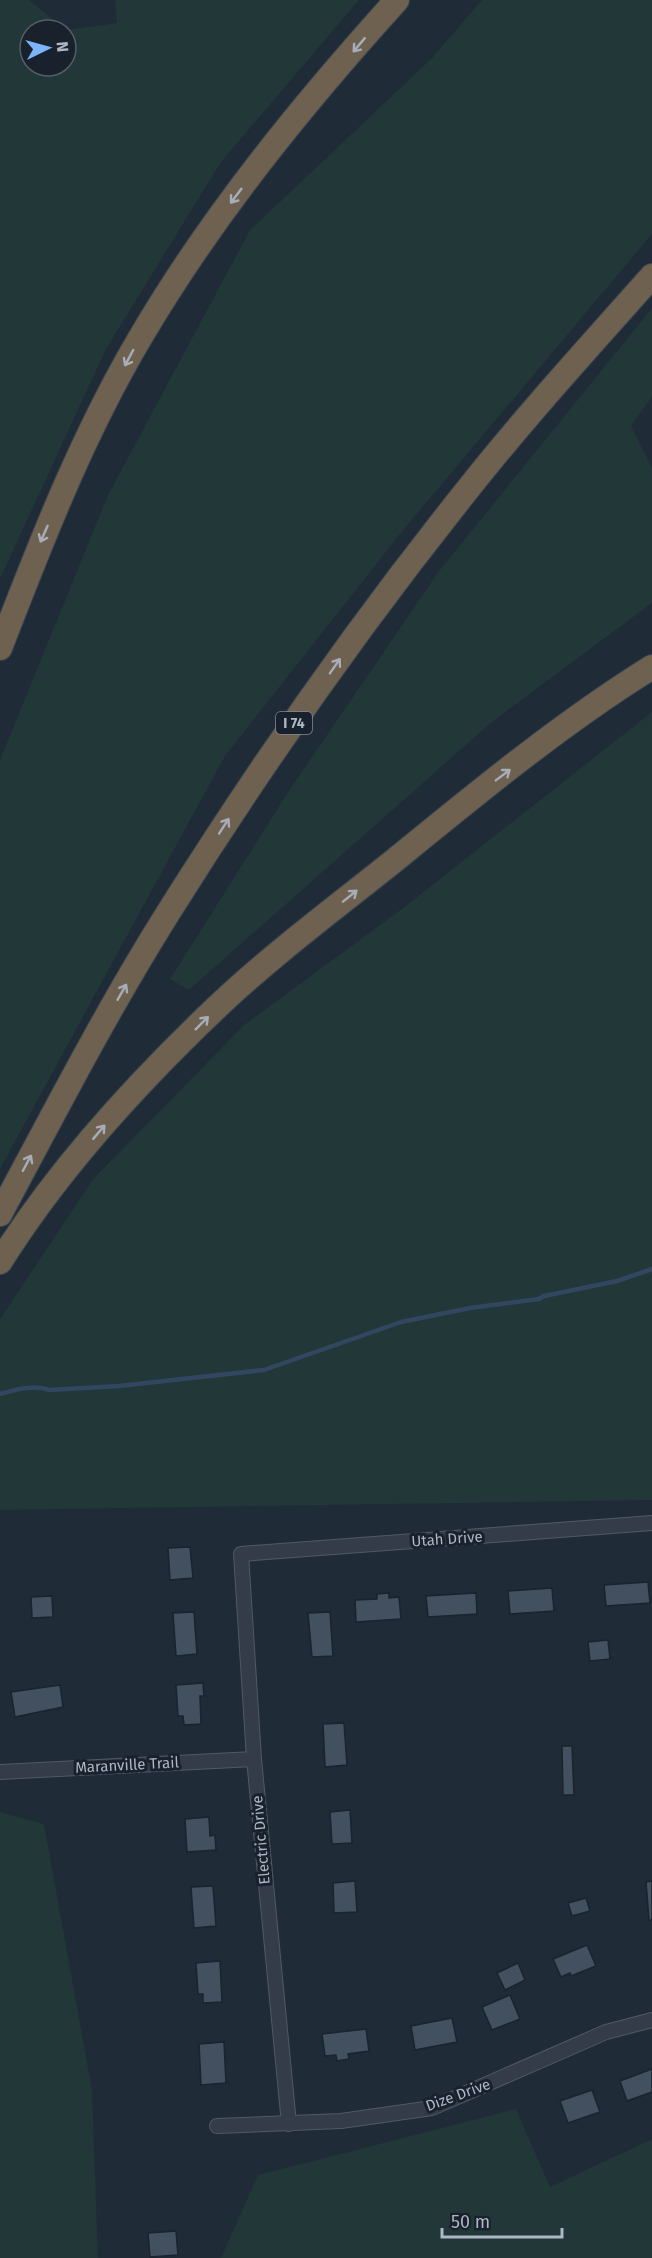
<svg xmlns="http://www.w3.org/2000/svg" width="652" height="2258" font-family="'Fira Sans',sans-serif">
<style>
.green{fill:#213738;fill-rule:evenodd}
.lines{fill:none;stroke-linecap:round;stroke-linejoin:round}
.stream{stroke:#32475f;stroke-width:4.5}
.building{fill:#42505f;stroke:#1a232e;stroke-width:1.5}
.minor-casing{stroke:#505a66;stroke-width:16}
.motorway-casing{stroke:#3d4752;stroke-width:26}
.minor{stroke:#333c48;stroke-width:14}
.motorway{stroke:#6e6150;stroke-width:24}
.oneway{stroke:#a7aeb9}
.labels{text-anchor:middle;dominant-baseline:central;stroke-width:6;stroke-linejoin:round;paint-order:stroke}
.shield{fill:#19212c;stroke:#818a97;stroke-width:1.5}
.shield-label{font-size:14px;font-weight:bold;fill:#adb7c5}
.street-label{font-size:15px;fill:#adb7c5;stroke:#19212c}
</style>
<rect width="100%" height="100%" fill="#1f2b37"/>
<g class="green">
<path d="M0 0H29L66 30 117 23 115 0H359L221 162 106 349 0 579ZM30 30H66V66H30Z"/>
<polygon points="482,0 652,0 652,234 400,534 225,756 0,1169 0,760 108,495 250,230 432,58"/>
<polygon points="652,308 652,397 631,426 652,468 652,603 492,722 189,990 170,979 288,792 439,571"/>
<polygon points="652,712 652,1500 0,1510 0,1319 93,1179 244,1025 403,908"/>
<polygon points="0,1812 44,1824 92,2090 98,2258 0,2258"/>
<polygon points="516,2109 550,2187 652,2139 652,2258 221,2258 258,2175"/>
</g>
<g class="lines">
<path class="stream" d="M0 1394C14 1390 35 1384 49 1390L119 1386 264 1370 401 1322 470 1308 539 1299 544 1296 617 1281 652 1269"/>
</g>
<g class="building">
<polygon points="190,1547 193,1578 170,1580 168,1548"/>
<polygon points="648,1582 650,1603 606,1606 604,1585"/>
<polygon points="552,1588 554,1611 510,1614 508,1591"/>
<polygon points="389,1593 389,1598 399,1597 401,1619 356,1622 355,1600 377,1599 377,1594"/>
<polygon points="476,1593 477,1614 428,1617 426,1596"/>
<polygon points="52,1596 53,1617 32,1618 31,1597"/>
<polygon points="194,1612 197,1654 176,1656 173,1613"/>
<polygon points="330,1612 333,1656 312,1657 308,1613"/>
<polygon points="608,1640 610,1659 590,1661 588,1642"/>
<polygon points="203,1683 204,1696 200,1696 201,1724 184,1725 183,1716 178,1716 176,1685"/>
<polygon points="60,1685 63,1707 15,1717 11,1692"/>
<polygon points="344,1723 347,1765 325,1767 323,1724"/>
<polygon points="562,1746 572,1746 574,1795 563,1795"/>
<polygon points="350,1810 352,1843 332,1844 330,1812"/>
<polygon points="209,1817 210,1836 215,1835 216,1850 187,1852 185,1819"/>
<polygon points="355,1881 357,1912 334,1913 333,1883"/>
<polygon points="652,1881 652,1920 649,1920 646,1882"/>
<polygon points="213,1886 216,1926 194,1928 191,1887"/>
<polygon points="586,1898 590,1911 572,1916 568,1903"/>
<polygon points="587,1945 596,1966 571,1976 570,1973 561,1977 553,1959"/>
<polygon points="220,1961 222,2002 203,2003 203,1994 198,1994 196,1963"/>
<polygon points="518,1963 525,1980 505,1990 497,1973"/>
<polygon points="510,1995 520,2019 492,2030 482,2007"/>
<polygon points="452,2018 457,2042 415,2050 411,2026"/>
<polygon points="366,2029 369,2051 348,2054 349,2059 337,2061 336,2055 325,2056 322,2034"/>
<polygon points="224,2042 226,2083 201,2085 199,2044"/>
<polygon points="652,2069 652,2092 627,2101 620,2081"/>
<polygon points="592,2090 600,2112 568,2123 560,2101"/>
<polygon points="176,2231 178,2255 150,2257 148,2233"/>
</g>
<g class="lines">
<defs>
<g id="minor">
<polyline points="0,1772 254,1759"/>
<polyline points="289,2124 254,1759 241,1554 652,1523"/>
<polyline points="217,2126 341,2121 432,2108 606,2032 652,2020"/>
</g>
<g id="motorway">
<path d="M0 648C41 542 82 436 140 338 211 217 302 105 397 0"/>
<path d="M0 1214C54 1113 107 1010 168 913 259 768 357 628 464 494 523 419 588 348 652 276"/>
<path d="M0 1262C58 1169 137 1083 217 1007 273 954 335 908 395 860 477 793 562 723 652 667"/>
</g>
</defs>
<use href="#minor" class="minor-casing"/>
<use href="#motorway" class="motorway-casing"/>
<use href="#minor" class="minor"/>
<use href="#motorway" class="motorway"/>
</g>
<defs><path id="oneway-shaft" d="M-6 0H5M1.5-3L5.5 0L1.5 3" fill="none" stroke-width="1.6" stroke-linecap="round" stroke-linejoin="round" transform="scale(1.5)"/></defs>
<g class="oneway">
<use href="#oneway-shaft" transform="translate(359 45) rotate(130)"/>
<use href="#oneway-shaft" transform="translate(236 196) rotate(127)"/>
<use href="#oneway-shaft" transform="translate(129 358) rotate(118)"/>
<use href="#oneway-shaft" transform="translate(44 534) rotate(114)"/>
<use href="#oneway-shaft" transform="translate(335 666) rotate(-55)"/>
<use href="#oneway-shaft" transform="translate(503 775) rotate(-37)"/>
<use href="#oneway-shaft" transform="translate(224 826) rotate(-57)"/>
<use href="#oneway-shaft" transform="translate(350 896) rotate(-39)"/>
<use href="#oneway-shaft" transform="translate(122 992) rotate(-60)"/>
<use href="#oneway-shaft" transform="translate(202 1023) rotate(-45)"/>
<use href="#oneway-shaft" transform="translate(99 1132) rotate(-50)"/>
<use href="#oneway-shaft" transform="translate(27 1163) rotate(-62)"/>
</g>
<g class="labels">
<rect class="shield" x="276" y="712" width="36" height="22" rx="4.5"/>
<g class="shield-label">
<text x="294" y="723">I 74</text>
</g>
<g class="street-label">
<text transform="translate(447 1539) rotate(-4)">Utah Drive</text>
<text transform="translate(127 1765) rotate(-3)">Maranville Trail</text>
<text transform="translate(261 1840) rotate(-95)">Electric Drive</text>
<text transform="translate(458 2095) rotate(-20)">Dize Drive</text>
</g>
</g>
<g transform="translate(48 48) rotate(85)"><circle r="28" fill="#19212c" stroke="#545d69" stroke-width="1.5"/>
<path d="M0-4.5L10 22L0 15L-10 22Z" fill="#7db3f9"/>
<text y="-9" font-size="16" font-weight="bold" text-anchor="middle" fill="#adb7c5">N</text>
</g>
<path d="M442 2228v9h120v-9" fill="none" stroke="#adb7c5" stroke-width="3"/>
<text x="451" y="2228" font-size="18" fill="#adb7c5" stroke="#19212c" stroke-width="4.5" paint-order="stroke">50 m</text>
</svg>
